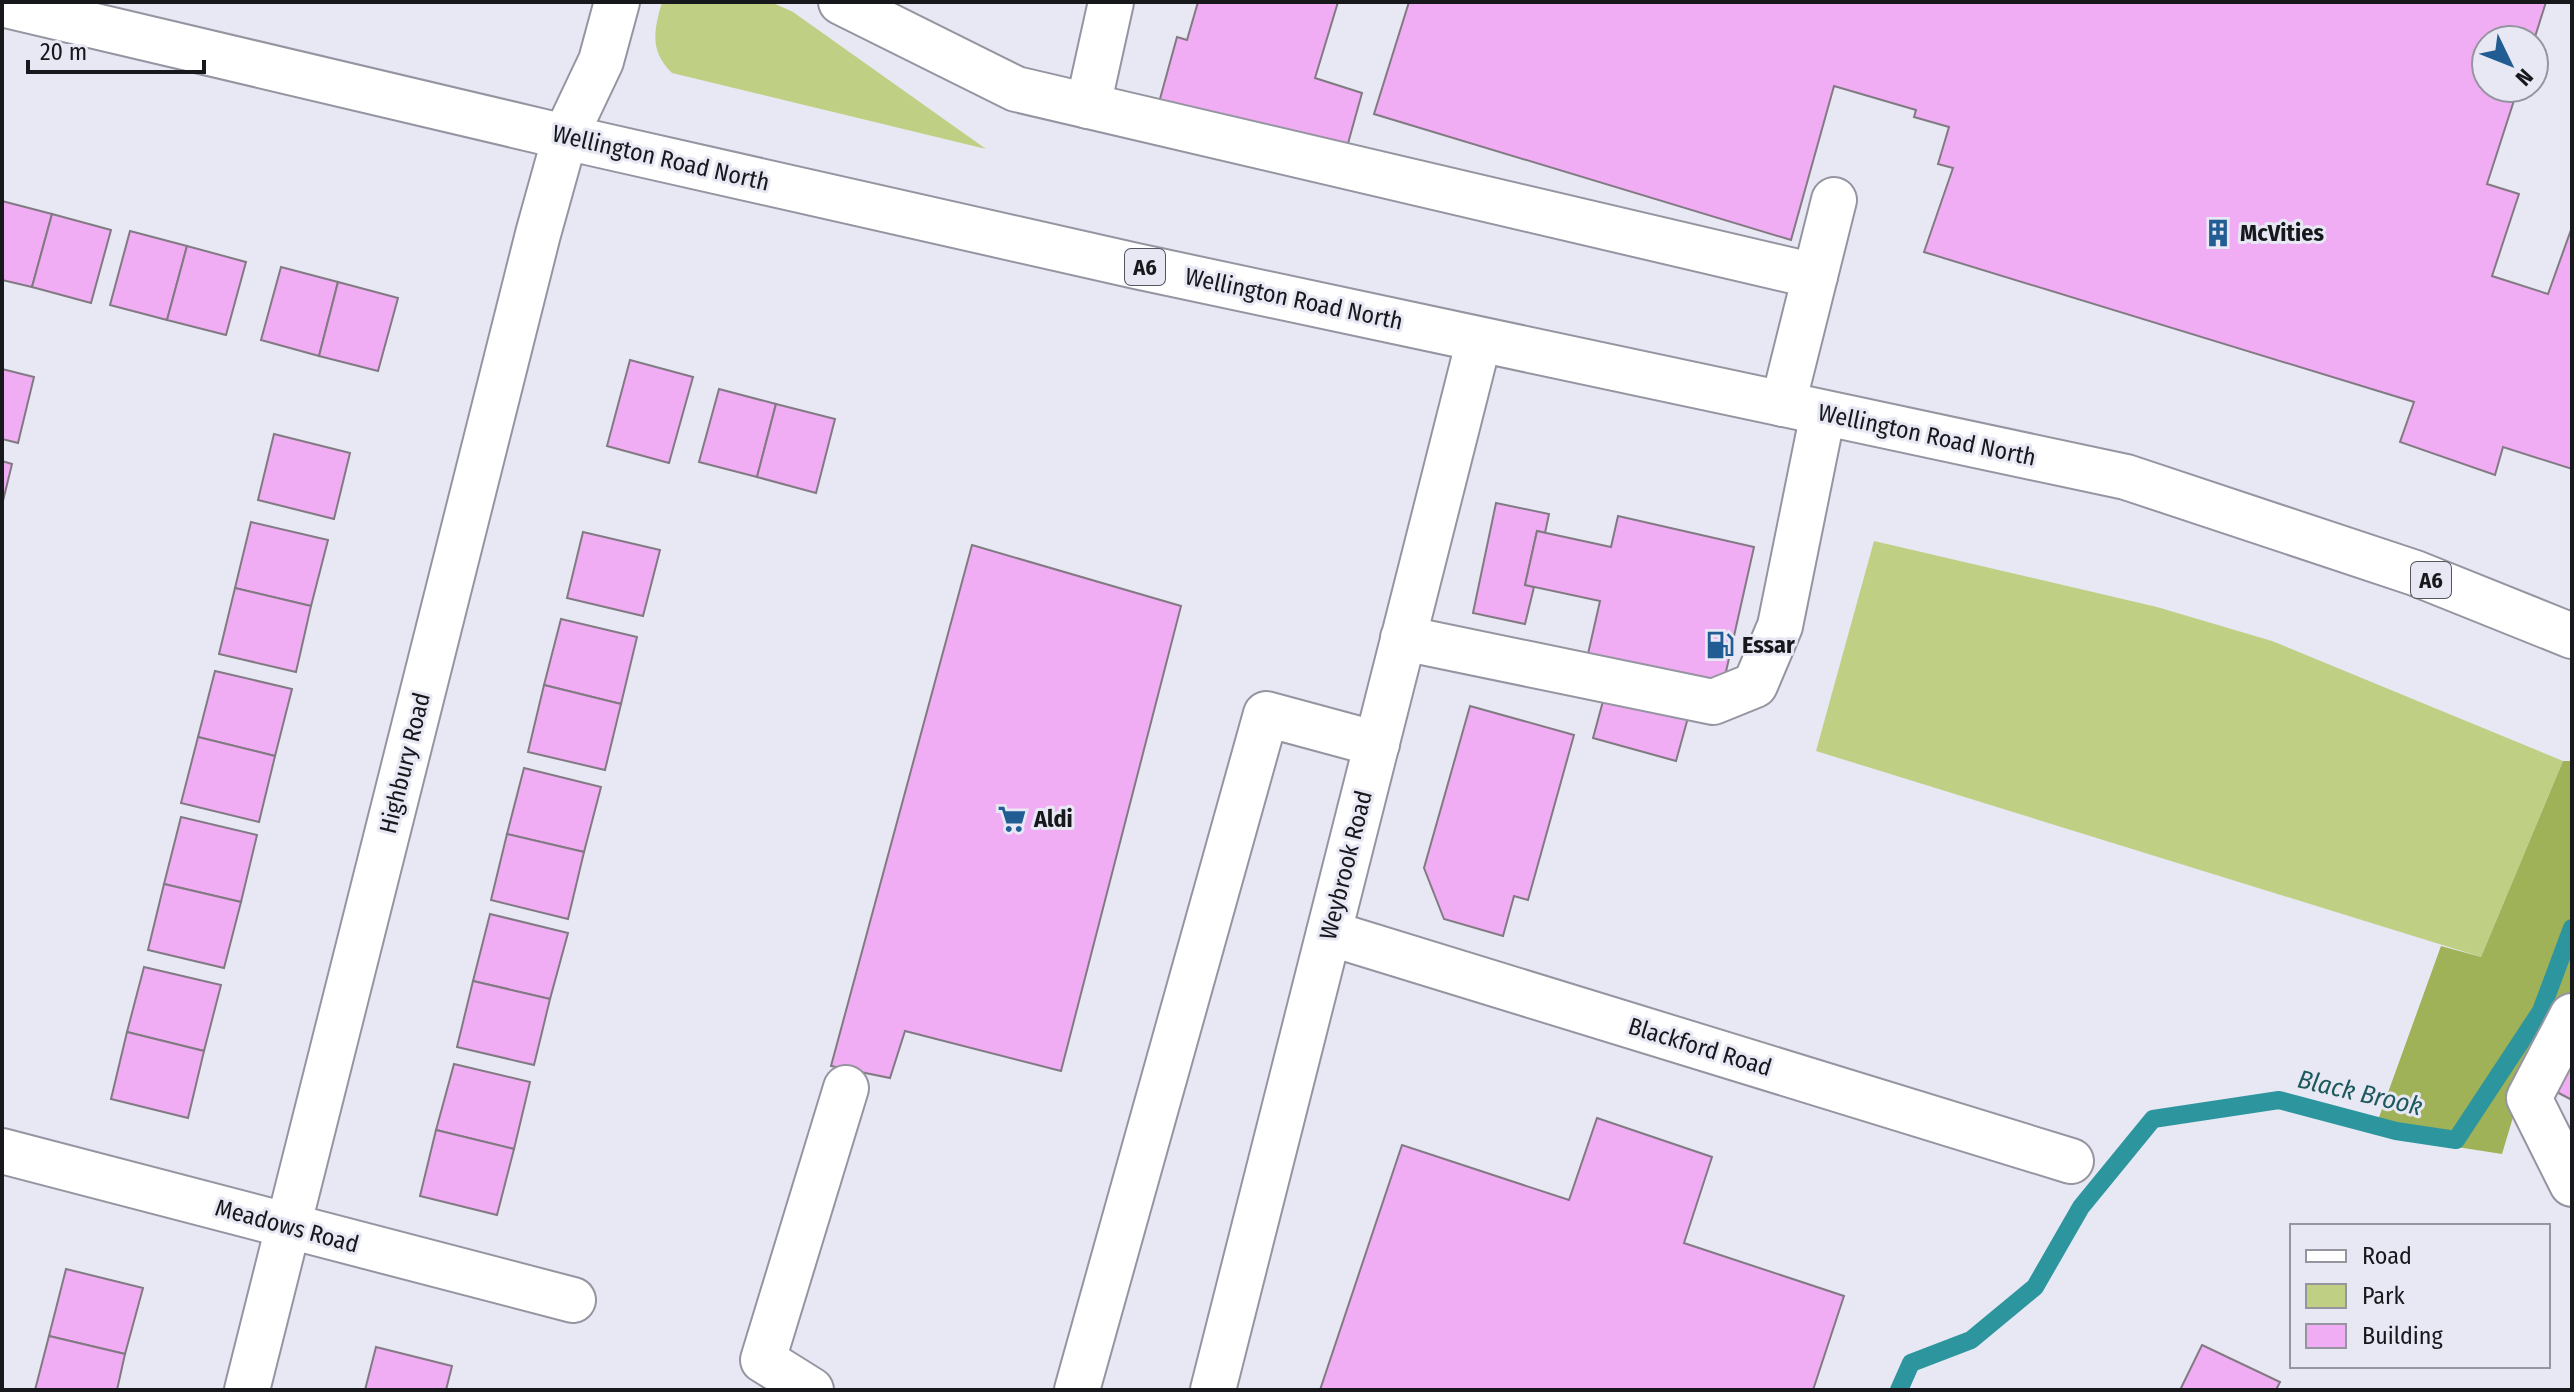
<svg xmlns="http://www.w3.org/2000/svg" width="2574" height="1392" font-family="'Fira Sans Condensed',sans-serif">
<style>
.green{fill:#bfd085}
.forest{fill:#9fb257}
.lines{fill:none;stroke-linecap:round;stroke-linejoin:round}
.stream{stroke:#2d959d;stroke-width:18}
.building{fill:#f1adf3;stroke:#827a83;stroke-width:2}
.minor-casing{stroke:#9495a0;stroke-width:48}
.highway-casing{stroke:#9495a0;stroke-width:48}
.minor{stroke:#fff;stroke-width:44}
.highway{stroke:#fff;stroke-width:44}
.labels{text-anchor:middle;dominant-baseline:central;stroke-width:6;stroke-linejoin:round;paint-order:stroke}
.shield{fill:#e7e8f4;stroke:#55565d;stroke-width:2}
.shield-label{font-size:22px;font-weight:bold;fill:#17181c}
.street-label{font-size:24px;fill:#17181c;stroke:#e7e8f4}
.poi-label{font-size:24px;font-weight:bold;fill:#17181c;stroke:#e7e8f4;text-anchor:start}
.water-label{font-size:26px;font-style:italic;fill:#1d585c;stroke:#e7e8f4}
</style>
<rect width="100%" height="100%" fill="#e7e8f4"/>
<g class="green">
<path d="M662 2H771L793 12 986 149 672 73C649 51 654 30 662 2Z"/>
<polygon points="1874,541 2157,607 2272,641 2563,761 2481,957 1816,751"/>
</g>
<polygon class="forest" points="2563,761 2572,761 2572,994 2520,1094 2502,1154 2373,1134 2441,946 2481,957"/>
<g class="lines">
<polyline class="stream" points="1899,1390 1911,1363 1971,1340 2035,1287 2081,1207 2153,1119 2279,1100 2396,1131 2456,1140 2541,1011 2572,928"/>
</g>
<g class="building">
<polygon points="1198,2 1338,2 1315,78 1362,93 1342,165 1155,117 1177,37 1187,40"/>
<polygon points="1409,2 2546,2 2534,40 2486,40 2486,88 2518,88 2487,184 2519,194 2492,276 2548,294 2572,227 2572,469 2503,447 2495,475 2400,442 2414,402 1924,252 1953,168 1938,164 1949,127 1914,117 1916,110 1834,86 1791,240 1374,114"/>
<polygon points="2,201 52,214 32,287 2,280"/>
<polygon points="52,214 111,230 91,303 32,287"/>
<polygon points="130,231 187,246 167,320 110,305"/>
<polygon points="187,246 246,262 226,335 167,320"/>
<polygon points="281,267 338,282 319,356 261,340"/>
<polygon points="338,282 398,298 378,371 319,356"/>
<polygon points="630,360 693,377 669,463 607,446"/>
<polygon points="2,369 34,377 18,443 2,439"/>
<polygon points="719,389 776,404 757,477 699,462"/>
<polygon points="776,404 835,419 816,493 757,477"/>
<polygon points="274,434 350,453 334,519 258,500"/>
<polygon points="2,461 12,464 2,505"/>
<polygon points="1496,503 1549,514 1545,533 1537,531 1525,585 1534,587 1525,624 1473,613"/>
<polygon points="1618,516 1754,547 1723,685 1588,654 1600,601 1525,585 1537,531 1611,547"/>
<polygon points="251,522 328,540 311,606 235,588"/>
<polygon points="583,532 660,550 643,616 567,598"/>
<polygon points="972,545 1181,606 1061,1071 905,1031 890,1078 831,1066"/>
<polygon points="235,588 311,606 296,672 219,654"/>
<polygon points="561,619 637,637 621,704 544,685"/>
<polygon points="215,671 292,689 275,756 198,737"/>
<polygon points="544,685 621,704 605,770 528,752"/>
<polygon points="1606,690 1689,714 1676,761 1593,738"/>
<polygon points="1470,706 1574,735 1528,900 1514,896 1503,936 1444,919 1424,868"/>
<polygon points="198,737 275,756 259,822 181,803"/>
<polygon points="524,768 601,787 584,852 507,834"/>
<polygon points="181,817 257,835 241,902 164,884"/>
<polygon points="507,834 584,852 568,919 491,900"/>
<polygon points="164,884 241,902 224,968 148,950"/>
<polygon points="490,914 568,933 550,999 473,981"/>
<polygon points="144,967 221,985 204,1051 127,1032"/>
<polygon points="473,981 550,999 534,1065 457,1047"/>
<polygon points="127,1032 204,1051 188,1118 111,1099"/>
<polygon points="2572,1049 2572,1100 2551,1089"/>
<polygon points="454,1064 530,1082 514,1149 436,1130"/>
<polygon points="1597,1118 1712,1157 1684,1243 1844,1296 1813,1390 1320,1390 1402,1145 1569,1200"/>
<polygon points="436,1130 514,1149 497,1215 420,1196"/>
<polygon points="66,1269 143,1288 125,1354 49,1336"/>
<polygon points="49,1336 125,1354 117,1390 35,1390"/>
<polygon points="2202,1345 2280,1382 2276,1390 2180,1390"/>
<polygon points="376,1347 452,1366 446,1390 365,1390"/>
</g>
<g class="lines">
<defs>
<g id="minor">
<polyline points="841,2 1016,89 1815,276"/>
<polyline points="1088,106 1111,2"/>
<polyline points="1783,404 1834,200"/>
<polyline points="1403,638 1713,702 1755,685 1780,626 1823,413"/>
<polyline points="1329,933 2071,1161"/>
<polyline points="2572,1016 2529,1098 2572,1184"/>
<polyline points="2,1151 573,1300"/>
<polyline points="247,1390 538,234 565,137 601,61 617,2"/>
<polyline points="811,1390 763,1360 846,1088"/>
<polyline points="1077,1390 1266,714 1377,744"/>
<polyline points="1213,1390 1479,340"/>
</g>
<polyline id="highway" points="2,4 565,137 1136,266 2126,477 2415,573 2572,636"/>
</defs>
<use href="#minor" class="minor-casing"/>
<use href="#highway" class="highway-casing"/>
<use href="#minor" class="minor"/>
<use href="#highway" class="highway"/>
</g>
<defs>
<symbol id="building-bare" viewBox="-9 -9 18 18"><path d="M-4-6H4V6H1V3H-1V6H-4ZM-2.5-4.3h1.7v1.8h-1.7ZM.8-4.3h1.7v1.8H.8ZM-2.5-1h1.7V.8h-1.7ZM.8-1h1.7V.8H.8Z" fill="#215c93" stroke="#e7e8f4" stroke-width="2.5" paint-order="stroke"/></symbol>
<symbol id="fuel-bare" viewBox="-9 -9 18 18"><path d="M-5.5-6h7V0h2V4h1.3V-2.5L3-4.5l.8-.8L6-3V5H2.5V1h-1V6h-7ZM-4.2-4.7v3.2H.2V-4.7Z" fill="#215c93" stroke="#e7e8f4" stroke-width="2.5" paint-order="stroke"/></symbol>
<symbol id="supermarket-bare" viewBox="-9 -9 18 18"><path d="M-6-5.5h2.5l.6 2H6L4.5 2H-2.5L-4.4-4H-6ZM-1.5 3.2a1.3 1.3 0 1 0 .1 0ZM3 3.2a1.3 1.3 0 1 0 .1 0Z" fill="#215c93" stroke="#e7e8f4" stroke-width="2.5" paint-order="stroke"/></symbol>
</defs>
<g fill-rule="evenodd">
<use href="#building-bare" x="2198" y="213" width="40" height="40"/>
<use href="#fuel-bare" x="1700" y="625" width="40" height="40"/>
<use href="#supermarket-bare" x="992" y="799" width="40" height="40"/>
</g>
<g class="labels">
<g class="shield">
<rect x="1125" y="249" width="40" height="36" rx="6"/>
<rect x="2411" y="562" width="40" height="36" rx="6"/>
</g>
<g class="shield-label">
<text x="1145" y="267">A6</text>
<text x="2431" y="580">A6</text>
</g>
<g class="street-label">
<text transform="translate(661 158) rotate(13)">Wellington Road North</text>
<text transform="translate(1294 299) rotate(12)">Wellington Road North</text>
<text transform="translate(1927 435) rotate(12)">Wellington Road North</text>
<text transform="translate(405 763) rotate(-76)">Highbury Road</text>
<text transform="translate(1346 865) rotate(-76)">Weybrook Road</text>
<text transform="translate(1700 1047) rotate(17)">Blackford Road</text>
<text transform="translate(287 1226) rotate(15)">Meadows Road</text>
</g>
<g class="poi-label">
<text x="2240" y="233">McVities</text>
<text x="1742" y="645">Essar</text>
<text x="1034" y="819">Aldi</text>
</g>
<g class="water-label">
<text transform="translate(2360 1093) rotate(13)">Black Brook</text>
</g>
</g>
<rect width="2574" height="1392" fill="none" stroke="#17181c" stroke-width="8"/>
<rect x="2290" y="1224" width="260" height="144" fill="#e7e8f4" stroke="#94959e" stroke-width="2"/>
<rect x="2306" y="1250" width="40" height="12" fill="#ffffff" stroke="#94959e" stroke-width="2"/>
<text x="2362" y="1264" font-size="24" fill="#17181c">Road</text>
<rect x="2306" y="1284" width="40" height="24" fill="#bfd085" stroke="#94959e" stroke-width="2"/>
<text x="2362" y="1304" font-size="24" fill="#17181c">Park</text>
<rect x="2306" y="1324" width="40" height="24" fill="#f1adf3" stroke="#94959e" stroke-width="2"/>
<text x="2362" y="1344" font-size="24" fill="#17181c">Building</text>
<g transform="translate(2510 64) rotate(133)"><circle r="38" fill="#e7e8f4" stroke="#94959e" stroke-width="2"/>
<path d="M0-6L14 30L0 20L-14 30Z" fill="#215c93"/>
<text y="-12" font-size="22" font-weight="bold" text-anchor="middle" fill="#17181c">N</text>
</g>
<path d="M28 60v12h176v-12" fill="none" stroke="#17181c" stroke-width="4"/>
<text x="40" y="60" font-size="24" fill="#17181c" stroke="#e7e8f4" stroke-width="6" paint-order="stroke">20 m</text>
</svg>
